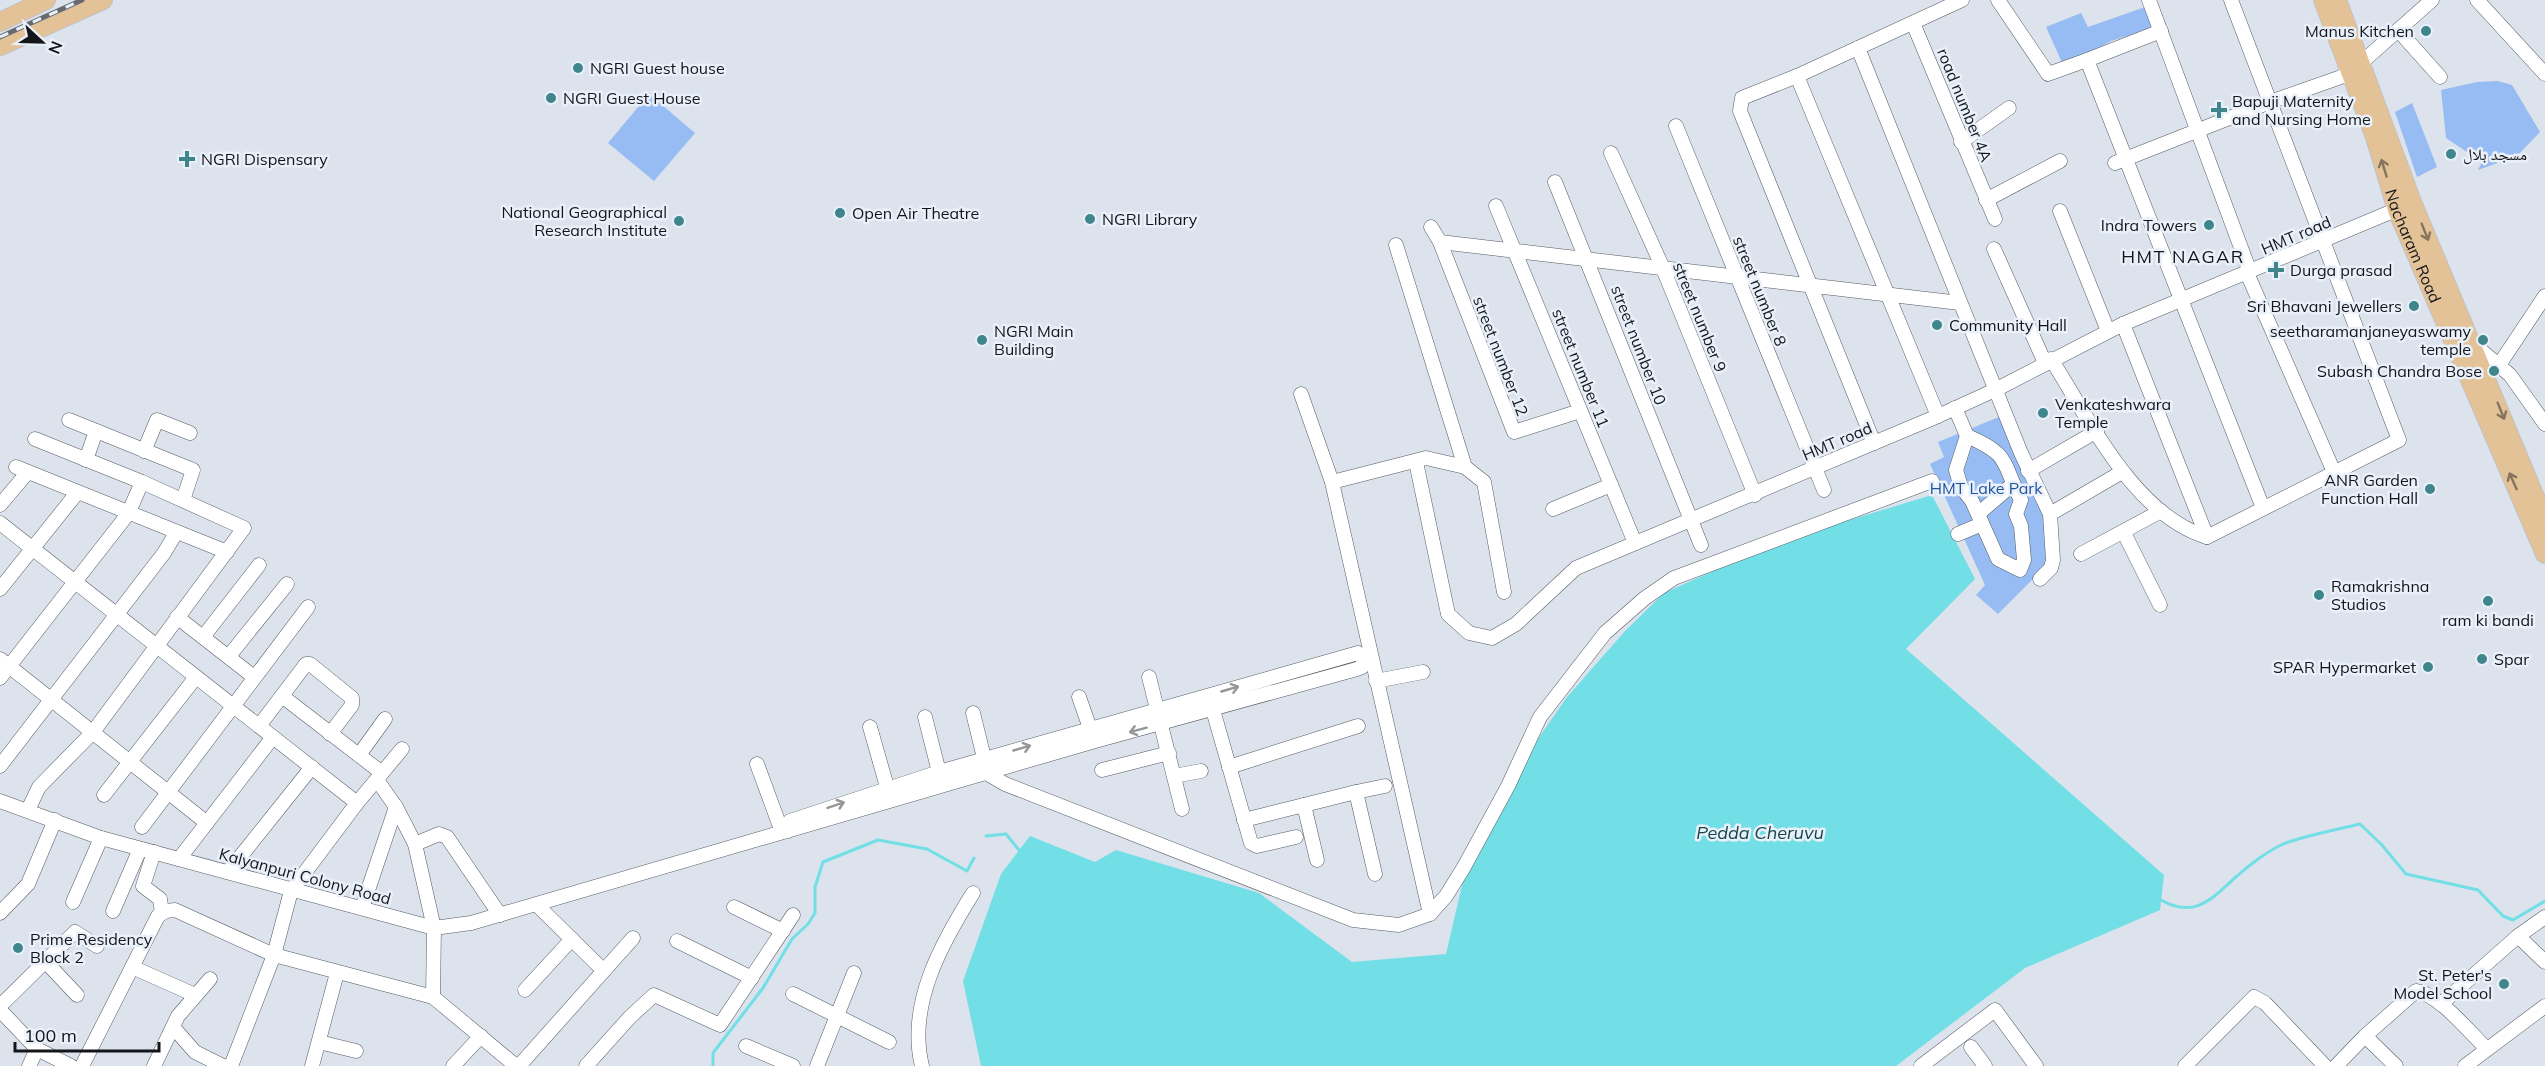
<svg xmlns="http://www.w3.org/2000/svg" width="2545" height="1066" font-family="Mulish,'Noto Naskh Arabic',sans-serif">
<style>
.green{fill:#96bcf3}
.water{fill:#72dee5}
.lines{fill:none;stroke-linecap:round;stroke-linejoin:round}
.stream{stroke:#72dee5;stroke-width:3}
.minor-casing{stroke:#555b64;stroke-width:15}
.major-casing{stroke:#c2c2c3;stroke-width:20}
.minor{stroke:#fff;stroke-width:14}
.major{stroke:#e3c297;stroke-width:18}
.rail-casing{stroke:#676b71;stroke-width:5}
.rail{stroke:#e9f0fa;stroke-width:3;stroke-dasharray:9;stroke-linecap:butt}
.oneway{stroke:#85745e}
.oneway2{stroke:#959698}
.poi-dot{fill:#3e868b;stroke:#e9f0fa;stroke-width:2}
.labels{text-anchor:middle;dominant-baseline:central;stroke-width:5;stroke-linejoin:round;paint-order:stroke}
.poi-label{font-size:16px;fill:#131519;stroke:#e9f0fa;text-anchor:start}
.street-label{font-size:16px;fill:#131519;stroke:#e9f0fa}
.park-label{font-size:16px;fill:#1f539c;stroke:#e9f0fa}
.neighbourhood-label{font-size:18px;letter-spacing:1.5px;fill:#131519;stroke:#e9f0fa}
.water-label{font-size:18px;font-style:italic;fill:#144649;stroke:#e9f0fa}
</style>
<rect width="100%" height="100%" fill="#dce3ed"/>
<g class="green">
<polygon points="2148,6 2153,28 2111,41 2064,67 2046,27 2081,13 2088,27"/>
<polygon points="2477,82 2498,81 2512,85 2540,132 2517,156 2478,170 2482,162 2446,138 2441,90"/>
<polygon points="649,94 695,133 654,181 608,143"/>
<polygon points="2412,103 2437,167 2417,177 2395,112"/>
<polygon points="1999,417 2045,520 2048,564 1998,614 1976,595 1985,585 1930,464 1944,457 1938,442"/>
</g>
<polygon class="water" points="1932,495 1975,579 1906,649 2164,875 2160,910 2025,968 1896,1066 981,1066 963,981 1001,874 1030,836 1095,862 1116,850 1259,893 1352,962 1446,954 1463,881 1522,762 1567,697 1626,630 1664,593 1783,540"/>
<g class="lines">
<g class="stream">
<polyline points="986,836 1006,834 1019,850"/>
<path d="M2161 900C2196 920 2213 897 2237 876 2249 865 2268 851 2283 844 2307 835 2335 830 2360 824L2381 844 2406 874 2478 890 2503 916 2513 920 2545 901"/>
<polyline points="713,1066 713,1053 763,988 792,939 808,924 815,913 815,887 823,862 878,840 927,849 967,871 974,858"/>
</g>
<defs>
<g id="minor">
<polyline points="1998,0 2048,74 2087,60"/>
<polyline points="2149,0 2250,272"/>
<polyline points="2477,0 2545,74"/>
<polyline points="1913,23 1995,219"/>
<polyline points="2398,30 2440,77"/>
<polyline points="2161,31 2087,60 2263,508"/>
<polyline points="1858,48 2021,453 2050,514 2053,560 2051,568 2040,579"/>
<polyline points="1797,76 1938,416"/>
<polyline points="1676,126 1824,490"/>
<polyline points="1961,142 2009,108"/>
<polyline points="1611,153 1662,266 1755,495"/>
<polyline points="2115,163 2270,102 2341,77 2361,63 2432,0"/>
<polyline points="1555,182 1701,545"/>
<polyline points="1986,200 2060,161"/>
<polyline points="1496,206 1635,543"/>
<polyline points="2060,211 2108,331"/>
<polyline points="1431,227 1440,242 1514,432 1580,411"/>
<polyline points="1440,242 1960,303"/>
<polyline points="1396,245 1465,467"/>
<polyline points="1994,249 2045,363"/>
<polyline points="2247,273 2334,472"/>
<polyline points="2123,324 2207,537"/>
<polyline points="2470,341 2510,375 2545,424"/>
<path d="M2051 359C2090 420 2134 515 2207 537L2399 440 2231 0"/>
<polyline points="2499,365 2545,296"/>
<polyline points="1301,394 1332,482 1430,914"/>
<path d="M1955 408 1967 436 1956 470 1961 487 1972 501 1998 559 2020 570 2024 560 2021 526 2016 514 2021 500C2001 461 2011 455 1967 436"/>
<polyline points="69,420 193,470 183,500"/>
<polyline points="1874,443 1740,111 1742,98 1797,76 1962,0"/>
<polyline points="144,451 157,420 190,433"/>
<polyline points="86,460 96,431"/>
<polyline points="1416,462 1448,614 1469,633 1492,638 1516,624 1576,568 1938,416 1995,390 2123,324 2405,206"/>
<polyline points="16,467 227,552"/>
<polyline points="2028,471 2097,431"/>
<polyline points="1332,482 1426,458 1465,467 1484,482 1504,592"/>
<polyline points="0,505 28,472"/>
<polyline points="1553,509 1611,485"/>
<polyline points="1978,514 2013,484"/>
<polyline points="2050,514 2122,472"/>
<polyline points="0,523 357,803"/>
<polyline points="2124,533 2160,605"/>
<polyline points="1958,534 1982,524"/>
<polyline points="2081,554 2161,511"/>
<polyline points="0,589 77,493"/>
<polyline points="177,617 254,677"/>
<polyline points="203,637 259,565"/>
<polyline points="229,656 287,584"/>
<polyline points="0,659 207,823"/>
<polyline points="1149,677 1182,809"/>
<polyline points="0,678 128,514 142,482"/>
<polyline points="1376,681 1423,672"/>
<polyline points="282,696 382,773"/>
<polyline points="1079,697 1092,734"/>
<polyline points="1211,703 1251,843 1257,846 1296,837"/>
<polyline points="973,713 988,774 1005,784 1353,920 1399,925 1430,914 1446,896 1464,867 1508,786 1540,717 1605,633 1645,598 1674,578 1932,481"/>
<polyline points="925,717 939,772"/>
<polyline points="259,726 306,664 310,664 352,698 352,705 330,734"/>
<polyline points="870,727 889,794"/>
<polyline points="359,755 385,719"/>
<polyline points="757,764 782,832"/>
<polyline points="0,766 164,553 176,533"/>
<polyline points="1229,767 1358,726"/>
<polyline points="1102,770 1169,753"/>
<polyline points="1174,776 1201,771"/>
<polyline points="377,780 396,807 415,844 434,928 433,997"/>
<polyline points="1356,792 1385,786"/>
<polyline points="104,795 196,677"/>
<polyline points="0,801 101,838 434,928 471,923 1095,741 1357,669 1362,667 1364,657 1358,653 939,772 790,821 788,831"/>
<polyline points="1304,805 1317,860"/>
<polyline points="28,810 39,787 93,732 244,528 142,482 35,439"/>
<polyline points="1244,820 1356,792 1375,874"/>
<polyline points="142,827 308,607"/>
<polyline points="415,844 439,834 447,837 500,915"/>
<polyline points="154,852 143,886 160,899 162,913"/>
<polyline points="179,859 273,737"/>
<polyline points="228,872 312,767"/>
<polyline points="73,902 101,838"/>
<polyline points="537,905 603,970"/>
<polyline points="734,907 783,931"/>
<polyline points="362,908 396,807"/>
<polyline points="113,911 140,849"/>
<polyline points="0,913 28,884 55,820"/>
<polyline points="2518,936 2545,962"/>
<polyline points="677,941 752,978"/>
<polyline points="45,961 77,995"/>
<polyline points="132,967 195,995"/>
<polyline points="525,990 572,939"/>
<polyline points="793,994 889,1042"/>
<polyline points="2441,1004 2518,936 2545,917"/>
<polyline points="0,1006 75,932 97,946"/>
<polyline points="0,1010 37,1049 71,1066"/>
<polyline points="173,1027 195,1052 223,1066"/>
<polyline points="2365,1036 2396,1066"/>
<polyline points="319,1042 356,1051"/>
<polyline points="746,1046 793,1066"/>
<polyline points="1971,1047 1985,1066"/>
<polyline points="29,1066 37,1049"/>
<polyline points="82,1066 158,916 166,911 175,910 274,955 433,997 516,1066"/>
<polyline points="154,1066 178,1016 210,979"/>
<polyline points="231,1066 274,955 291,891 357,803 402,749"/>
<polyline points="312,1066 337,973"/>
<polyline points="453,1066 481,1036"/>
<polyline points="519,1066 633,938"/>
<polyline points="586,1066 630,1017 654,995 720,1025 793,915"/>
<polyline points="817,1066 854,973"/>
<path d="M922 1066C907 1005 941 944 973 893"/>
<polyline points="1921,1066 1995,1010 2036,1066"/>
<polyline points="2185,1066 2254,997 2265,1003 2325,1066"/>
<path d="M2336 1066 2365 1036 2416 991C2439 994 2469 1032 2487 1049"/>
<polyline points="2465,1066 2545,1006"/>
</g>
<g id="major">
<path id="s1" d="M2323 0 2375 137 2397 210 2545 554"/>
<polyline points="2337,0 2412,202 2545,521"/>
<polyline points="0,22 46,0"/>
<polyline points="0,46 103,0"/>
</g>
</defs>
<use href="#minor" class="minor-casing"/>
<use href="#major" class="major-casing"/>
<use href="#minor" class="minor"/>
<use href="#major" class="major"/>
<defs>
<polyline id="rail" points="0,37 82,0"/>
</defs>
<use href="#rail" class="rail-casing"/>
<use href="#rail" class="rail"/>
</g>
<defs><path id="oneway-shaft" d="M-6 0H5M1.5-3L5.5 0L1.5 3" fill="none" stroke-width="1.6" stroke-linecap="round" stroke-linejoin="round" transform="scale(1.5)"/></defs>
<g class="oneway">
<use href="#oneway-shaft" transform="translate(2384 168) rotate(-107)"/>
<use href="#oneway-shaft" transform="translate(2425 232) rotate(68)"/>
<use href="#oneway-shaft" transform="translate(2501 411) rotate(68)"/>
<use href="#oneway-shaft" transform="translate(2513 481) rotate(-114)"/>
</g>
<g class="oneway2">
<use href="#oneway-shaft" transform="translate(1230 689) rotate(-16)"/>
<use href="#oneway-shaft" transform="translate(1138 730) rotate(165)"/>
<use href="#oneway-shaft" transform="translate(1022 748) rotate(-16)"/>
<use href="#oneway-shaft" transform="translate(836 805) rotate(-19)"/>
</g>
<g class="poi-dot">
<circle cx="2426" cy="31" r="6"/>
<circle cx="578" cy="68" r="6"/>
<circle cx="551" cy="98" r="6"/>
<path d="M2216 101h6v6h6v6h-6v6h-6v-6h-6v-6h6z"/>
<circle cx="2451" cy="154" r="6"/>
<path d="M184 150h6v6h6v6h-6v6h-6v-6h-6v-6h6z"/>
<circle cx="840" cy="213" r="6"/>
<circle cx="1090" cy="219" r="6"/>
<circle cx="679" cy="221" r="6"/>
<circle cx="2209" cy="225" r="6"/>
<path d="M2273 261h6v6h6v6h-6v6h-6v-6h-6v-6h6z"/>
<circle cx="2414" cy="306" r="6"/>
<circle cx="1937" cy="325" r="6"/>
<circle cx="982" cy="340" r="6"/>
<circle cx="2483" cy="340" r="6"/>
<circle cx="2494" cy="371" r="6"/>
<circle cx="2043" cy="413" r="6"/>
<circle cx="2430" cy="489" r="6"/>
<circle cx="2319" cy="595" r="6"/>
<circle cx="2488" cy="601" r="6"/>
<circle cx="2482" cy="659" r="6"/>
<circle cx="2428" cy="667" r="6"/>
<circle cx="18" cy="948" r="6"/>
<circle cx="2504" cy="984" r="6"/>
</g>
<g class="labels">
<g class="poi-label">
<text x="2414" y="31" text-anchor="end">Manus Kitchen</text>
<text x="590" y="68">NGRI Guest house</text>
<text x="563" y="98">NGRI Guest House</text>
<text x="2232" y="101">Bapuji Maternity<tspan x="2232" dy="18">and Nursing Home</tspan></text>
<text x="2463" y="154">مسجد بلال</text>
<text x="201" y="159">NGRI Dispensary</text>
<text x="667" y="212" text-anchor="end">National Geographical<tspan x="667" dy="18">Research Institute</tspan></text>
<text x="852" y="213">Open Air Theatre</text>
<text x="1102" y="219">NGRI Library</text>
<text x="2197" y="225" text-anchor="end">Indra Towers</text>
<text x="2290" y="270">Durga prasad</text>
<text x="2402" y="306" text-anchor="end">Sri Bhavani Jewellers</text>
<text x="1949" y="325">Community Hall</text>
<text x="994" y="331">NGRI Main<tspan x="994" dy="18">Building</tspan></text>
<text x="2471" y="331" text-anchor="end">seetharamanjaneyaswamy<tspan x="2471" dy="18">temple</tspan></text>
<text x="2482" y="371" text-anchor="end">Subash Chandra Bose</text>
<text x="2055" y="404">Venkateshwara<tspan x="2055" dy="18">Temple</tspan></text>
<text x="2418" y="480" text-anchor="end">ANR Garden<tspan x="2418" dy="18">Function Hall</tspan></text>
<text x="2331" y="586">Ramakrishna<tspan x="2331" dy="18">Studios</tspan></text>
<text x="2488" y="620" text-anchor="middle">ram ki bandi</text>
<text x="2494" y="659">Spar</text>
<text x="2416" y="667" text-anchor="end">SPAR Hypermarket</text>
<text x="30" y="939">Prime Residency<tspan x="30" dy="18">Block 2</tspan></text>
<text x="2492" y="975" text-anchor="end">St. Peter's<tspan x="2492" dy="18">Model School</tspan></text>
</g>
<g class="street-label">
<text transform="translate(1965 105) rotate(68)">road number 4A</text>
<text transform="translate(2296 235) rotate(-23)">HMT road</text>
<text stroke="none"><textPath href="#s1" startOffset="262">Nacharam Road</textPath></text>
<text transform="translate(1760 291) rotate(68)">street number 8</text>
<text transform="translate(1700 317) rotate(68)">street number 9</text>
<text transform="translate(1639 345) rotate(69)">street number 10</text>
<text transform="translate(1501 356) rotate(69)">street number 12</text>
<text transform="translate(1581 368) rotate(68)">street number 11</text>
<text transform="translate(1837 441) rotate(-23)">HMT road</text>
<text transform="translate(305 876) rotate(15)">Kalyanpuri Colony Road</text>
</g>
<g class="park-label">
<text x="1986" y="488">HMT Lake Park</text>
</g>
<g class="neighbourhood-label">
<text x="2183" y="256">HMT NAGAR</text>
</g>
<g class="water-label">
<text x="1760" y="832">Pedda Cheruvu</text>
</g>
</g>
<g transform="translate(42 42) rotate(112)" stroke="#e9f0fa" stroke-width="4.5" paint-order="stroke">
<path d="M0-4.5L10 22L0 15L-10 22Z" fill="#131519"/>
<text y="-9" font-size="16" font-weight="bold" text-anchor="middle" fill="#131519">N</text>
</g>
<path d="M15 1042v9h144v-9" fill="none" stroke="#131519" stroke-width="3"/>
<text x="24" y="1042" font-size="18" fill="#131519" stroke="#e9f0fa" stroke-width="4.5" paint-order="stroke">100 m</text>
</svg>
